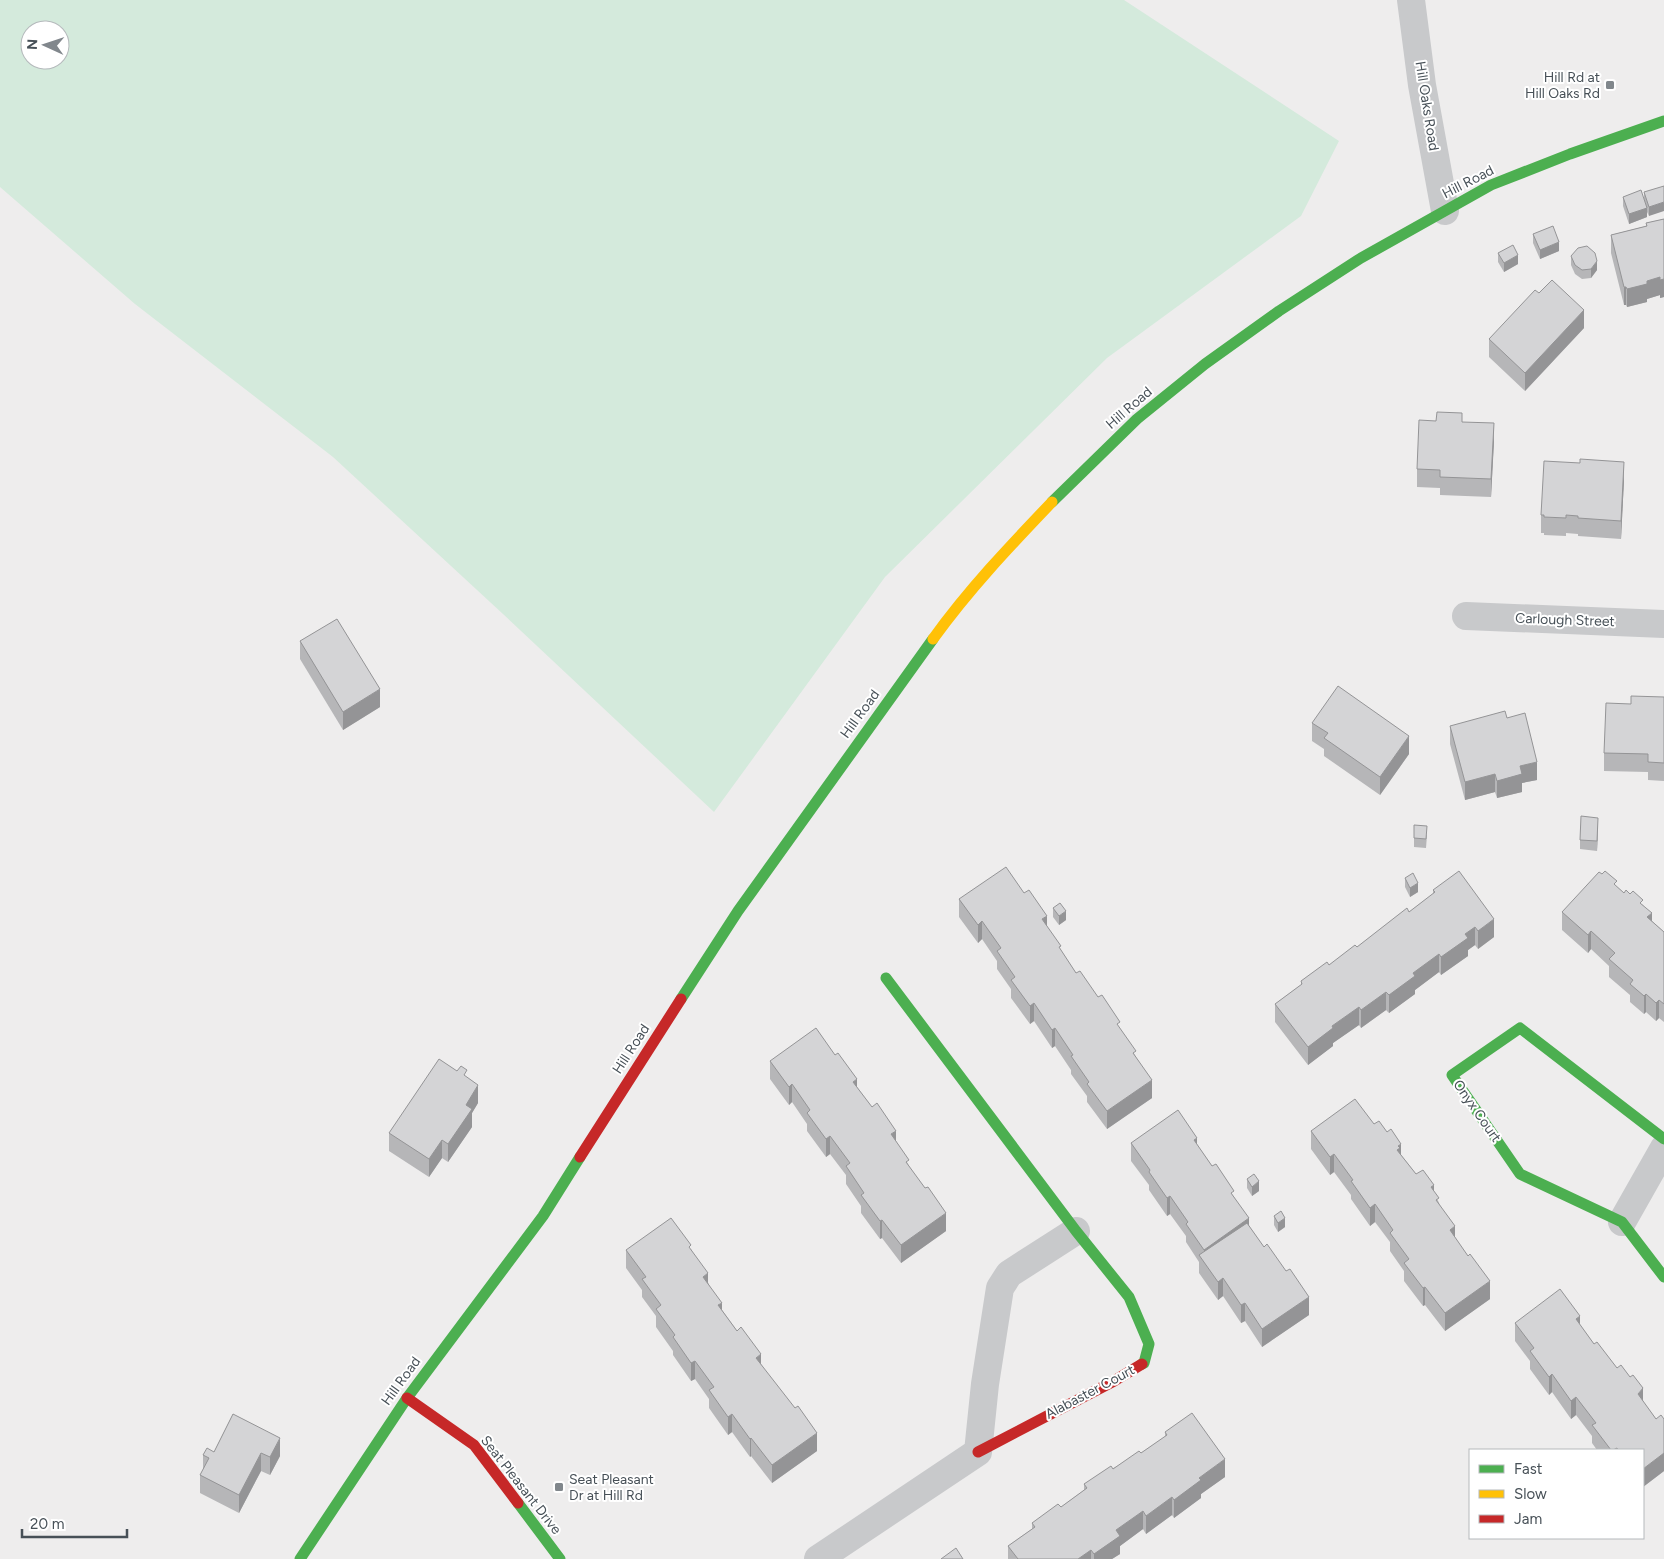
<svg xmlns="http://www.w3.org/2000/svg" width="1664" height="1559" font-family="Figtree,sans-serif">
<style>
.green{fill:#d4eadc;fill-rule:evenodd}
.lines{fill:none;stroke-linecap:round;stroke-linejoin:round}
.street{stroke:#c8c9cb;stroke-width:28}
.fast{stroke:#4caf50;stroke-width:11}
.slow{stroke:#ffc107;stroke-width:11}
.jam{stroke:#c62828;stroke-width:11}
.wall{fill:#b6b6b8}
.shaded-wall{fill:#949496}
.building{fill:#d4d4d6;stroke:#949496}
.poi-dot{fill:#81878c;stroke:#fff;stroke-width:2}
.labels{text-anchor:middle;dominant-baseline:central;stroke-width:4;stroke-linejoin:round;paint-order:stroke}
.poi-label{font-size:14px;fill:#475057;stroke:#fff;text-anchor:end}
.street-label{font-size:14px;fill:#475057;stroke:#fff}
</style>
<rect width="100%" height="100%" fill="#eeeded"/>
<path class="green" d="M0 0H1124L1339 141 1301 216 1107 358 885 577 714 812 503 614 333 457 135 304 0 187ZM30 30H60V60H30Z"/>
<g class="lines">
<g class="street">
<polyline points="1411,0 1422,85 1445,211"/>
<polyline points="1466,616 1664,624"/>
<polyline points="1622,1222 1664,1148"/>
<polyline points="818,1559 978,1452 985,1384 1000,1288 1009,1274 1076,1231"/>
</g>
<g class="fast">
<polyline points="1052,502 1137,419 1205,364 1279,311 1361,258 1491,185 1570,154 1664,121"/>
<polyline points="886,978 1076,1231 1129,1297 1149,1344 1144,1363 1142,1364"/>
<polyline points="681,999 738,911 933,639"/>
<polyline points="1664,1139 1520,1028 1452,1075 1520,1174 1622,1222 1664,1277"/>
<polyline points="518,1503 560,1559"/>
<polyline points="300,1559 407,1398 543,1216 580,1157"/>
</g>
<path class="slow" d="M933 639C969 589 1010 546 1052 502"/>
<g class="jam">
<polyline points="580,1157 681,999"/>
<polyline points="407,1398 474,1445 518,1503"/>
<polyline points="978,1452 1114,1381 1142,1364"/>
</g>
</g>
<g class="wall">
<polygon points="1664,187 1649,216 1647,212 1647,217 1629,224 1623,206 1623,197 1644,199 1644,192"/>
<polygon points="1664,219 1664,297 1660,298 1660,295 1647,299 1647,302 1627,307 1626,305 1624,305 1611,253 1611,235 1646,226 1646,223"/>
<polygon points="1533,234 1559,251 1540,259 1533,243"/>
<polygon points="1498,253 1518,264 1504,272 1498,262"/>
<polygon points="1571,256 1597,270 1591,278 1582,279 1575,274 1571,265"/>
<polygon points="1539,293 1584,328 1525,391 1489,357 1489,339"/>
<polygon points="1494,441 1491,497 1440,495 1440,488 1417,487 1417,469"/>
<polygon points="1624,480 1621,539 1578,536 1578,534 1566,533 1566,536 1544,535 1544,533 1541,533 1541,515"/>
<polygon points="300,641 380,707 343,730 300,659"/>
<polygon points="1664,697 1664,781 1648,780 1648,772 1604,771 1604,753 1631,704"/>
<polygon points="1507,718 1537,780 1522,783 1522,792 1497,798 1495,792 1465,800 1450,744 1450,726"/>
<polygon points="1312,723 1409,754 1380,795 1324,756 1324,749 1312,741"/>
<polygon points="1598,827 1597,851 1580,849 1580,840"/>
<polygon points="1427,835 1426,848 1414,847 1414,838"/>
<polygon points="1602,874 1624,893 1643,905 1652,921 1664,932 1664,1022 1659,1018 1656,1021 1646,1012 1644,1014 1630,1002 1630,995 1609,977 1609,966 1591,949 1588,953 1562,930 1562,912"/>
<polygon points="1405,878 1418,892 1410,897 1405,887"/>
<polygon points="1433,890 1494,937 1478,949 1475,945 1468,950 1468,956 1441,975 1439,972 1415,990 1415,994 1389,1013 1386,1010 1361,1028 1359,1025 1333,1043 1333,1046 1308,1065 1275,1022 1275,1004 1301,985 1301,981 1329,965 1357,947 1409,912 1433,894"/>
<polygon points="959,899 1047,926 1061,951 1076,973 1120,1029 1136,1057 1152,1098 1107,1129 1087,1102 1087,1096 1071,1074 1071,1070 1055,1046 1052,1048 1034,1021 1030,1024 1011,998 1011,989 997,969 997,961 982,939 978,943 959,917"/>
<polygon points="1053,908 1066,920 1059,925 1053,917"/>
<polygon points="770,1061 857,1087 896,1141 909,1166 946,1231 901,1263 882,1238 880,1239 861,1213 861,1206 846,1184 846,1175 830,1154 826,1157 807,1131 807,1124 792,1102 789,1105 770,1079"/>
<polygon points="467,1077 478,1103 472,1113 472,1127 448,1162 442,1158 429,1177 389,1151 389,1133"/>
<polygon points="1374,1124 1401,1155 1416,1174 1434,1192 1455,1238 1490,1299 1445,1331 1425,1305 1423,1306 1404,1281 1404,1271 1390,1251 1390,1242 1375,1222 1370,1226 1351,1199 1351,1195 1334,1172 1330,1175 1311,1149 1311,1131"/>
<polygon points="1131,1143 1197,1145 1234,1197 1249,1226 1309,1315 1262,1347 1245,1321 1241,1323 1223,1296 1218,1300 1199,1273 1199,1262 1186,1242 1186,1236 1170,1214 1167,1216 1149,1190 1149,1185 1131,1161"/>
<polygon points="1247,1179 1259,1191 1252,1196 1247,1188"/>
<polygon points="1274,1216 1285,1227 1278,1232 1274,1225"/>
<polygon points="691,1249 722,1310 761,1364 817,1451 772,1483 751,1456 750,1457 732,1432 728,1435 709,1408 709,1399 695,1379 691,1381 673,1355 673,1351 656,1327 656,1316 642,1297 642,1290 626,1268 626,1250"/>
<polygon points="1515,1323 1580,1325 1594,1344 1617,1368 1656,1419 1664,1419 1664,1471 1643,1487 1643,1450 1597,1450 1592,1443 1592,1436 1576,1415 1571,1419 1552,1392 1549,1395 1530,1369 1530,1361 1515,1341"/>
<polygon points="233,1414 280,1456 270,1475 261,1471 239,1513 200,1493 200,1475 203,1470 203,1455 214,1452"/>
<polygon points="1165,1432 1225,1477 1201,1494 1201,1498 1174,1518 1172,1515 1146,1534 1143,1529 1120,1546 1120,1554 1112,1559 1008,1559 1008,1546 1032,1529 1032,1523 1061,1507 1084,1490 1084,1484 1141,1453 1165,1437"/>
</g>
<g class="shaded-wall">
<polygon points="1664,202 1664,211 1649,216 1649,207"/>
<polygon points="1647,208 1647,217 1629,224 1629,214"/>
<polygon points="1559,242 1559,251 1540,259 1540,250"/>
<polygon points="1518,255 1518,264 1504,272 1504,263"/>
<polygon points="1597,261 1597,270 1591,278 1591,269"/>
<polygon points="1660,277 1660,295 1647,299 1647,302 1627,307 1627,289 1647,281"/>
<polygon points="1664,279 1664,297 1660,298 1660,280"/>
<rect x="1624" y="287" width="2" height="18"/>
<polygon points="1584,310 1584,328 1525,391 1525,373"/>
<polygon points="1494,423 1494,441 1491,497 1491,479"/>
<polygon points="1624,462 1624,480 1621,539 1621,521"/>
<polygon points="380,689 380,707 343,730 343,712"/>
<polygon points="1409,736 1409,754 1380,795 1380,777"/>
<polygon points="1537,762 1537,780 1522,783 1522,792 1497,798 1497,781 1520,766"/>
<polygon points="1495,774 1495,792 1465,800 1465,782"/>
<polygon points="1598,818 1598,827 1597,851 1597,841"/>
<polygon points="1418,883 1418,892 1410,897 1410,888"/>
<polygon points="1066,911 1066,920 1059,925 1059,916"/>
<polygon points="1652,913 1652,931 1647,917"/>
<polygon points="1047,916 1047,934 1042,919"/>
<polygon points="1494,919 1494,937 1478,949 1478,931"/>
<polygon points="982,921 982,939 978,943 978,925"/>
<polygon points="1475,927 1475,945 1468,950 1468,956 1441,975 1441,957 1465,934"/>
<polygon points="1591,931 1591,949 1588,953 1588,935"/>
<polygon points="1439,954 1439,972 1415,990 1415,994 1389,1013 1389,995 1413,973"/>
<polygon points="1386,992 1386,1010 1361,1028 1361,1010"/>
<polygon points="1646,994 1646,1012 1644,1014 1644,996"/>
<polygon points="1659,1000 1659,1018 1656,1021 1656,1003"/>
<polygon points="1034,1003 1034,1021 1030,1024 1030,1006"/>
<polygon points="1359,1007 1359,1025 1333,1043 1333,1046 1308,1065 1308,1047 1332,1026"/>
<polygon points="1055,1028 1055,1046 1052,1048 1052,1030"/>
<polygon points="857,1079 857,1097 853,1082"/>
<polygon points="1152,1080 1152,1098 1107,1129 1107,1111"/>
<polygon points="792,1084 792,1102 789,1105 789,1087"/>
<polygon points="478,1085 478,1103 472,1113 472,1127 448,1162 448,1144 466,1105"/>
<polygon points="896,1131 896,1149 891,1134"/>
<polygon points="830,1136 830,1154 826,1157 826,1139"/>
<polygon points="1197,1138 1197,1156 1194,1140"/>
<polygon points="442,1140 442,1158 429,1177 429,1159"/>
<polygon points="1401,1144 1401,1162 1397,1150 1398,1146"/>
<polygon points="1334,1154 1334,1172 1330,1175 1330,1157"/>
<polygon points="1259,1181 1259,1191 1252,1196 1252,1187"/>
<polygon points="1434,1185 1434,1203 1431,1187"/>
<polygon points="1170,1196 1170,1214 1167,1216 1167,1198"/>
<polygon points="1375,1204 1375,1222 1370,1226 1370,1208"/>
<polygon points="946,1213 946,1231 901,1263 901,1245"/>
<polygon points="1249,1218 1249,1236 1204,1261 1204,1250"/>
<polygon points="1285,1218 1285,1227 1278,1232 1278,1223"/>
<polygon points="882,1220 882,1238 880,1239 880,1221"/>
<polygon points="1455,1226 1455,1244 1450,1230"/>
<polygon points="708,1273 708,1291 703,1277"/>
<polygon points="1223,1278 1223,1296 1218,1300 1218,1282"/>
<polygon points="1490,1281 1490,1299 1445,1331 1445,1313"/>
<polygon points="1425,1287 1425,1305 1423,1306 1423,1288"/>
<polygon points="1309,1297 1309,1315 1262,1347 1262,1329"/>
<polygon points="722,1303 722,1321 718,1305"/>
<polygon points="1245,1303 1245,1321 1241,1323 1241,1305"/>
<polygon points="1580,1316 1580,1334 1576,1319"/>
<polygon points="761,1354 761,1372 756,1358"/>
<polygon points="695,1361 695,1379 691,1381 691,1363"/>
<polygon points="1552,1374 1552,1392 1549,1395 1549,1377"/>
<polygon points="1643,1388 1643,1406 1638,1394"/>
<polygon points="1576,1397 1576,1415 1571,1419 1571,1401"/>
<polygon points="732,1414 732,1432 728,1435 728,1417"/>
<polygon points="817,1433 817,1451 772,1483 772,1465"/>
<polygon points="280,1438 280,1456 270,1475 270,1457"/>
<polygon points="751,1438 751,1456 750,1457 750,1439"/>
<polygon points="261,1453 261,1471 239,1513 239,1495"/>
<polygon points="1664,1453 1664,1471 1643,1487 1643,1469"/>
<polygon points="1225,1459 1225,1477 1201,1494 1201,1498 1174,1518 1174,1500 1199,1478"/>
<polygon points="1172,1497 1172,1515 1146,1534 1146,1516"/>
<polygon points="1143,1511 1143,1529 1120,1546 1120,1554 1112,1559 1094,1559 1094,1554 1116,1530"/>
<polygon points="1091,1550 1091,1559 1078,1559"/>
</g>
<g class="building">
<polygon points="1664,186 1664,202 1649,207 1644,192"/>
<polygon points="1641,190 1647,208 1629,214 1623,197"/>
<polygon points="1664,219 1664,279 1660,280 1660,277 1647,281 1647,284 1627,289 1626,287 1624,287 1611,235 1647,226 1646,223"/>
<polygon points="1553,226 1559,242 1540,250 1533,234"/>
<polygon points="1513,245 1518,255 1504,263 1498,253"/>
<polygon points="1587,246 1595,253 1597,261 1591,269 1582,270 1575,265 1571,256 1578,248"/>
<polygon points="1552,280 1584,310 1525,373 1489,339 1535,290 1539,293"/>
<polygon points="1437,412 1462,413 1462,422 1494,423 1491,479 1440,477 1440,470 1417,469 1419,420 1436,421"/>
<polygon points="1580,459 1624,462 1621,521 1578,518 1578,516 1566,515 1566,518 1544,517 1544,515 1541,515 1544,461 1580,463"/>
<polygon points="337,619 380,689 343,712 300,641"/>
<polygon points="1338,686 1409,736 1380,777 1324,738 1328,733 1312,723"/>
<polygon points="1631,696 1664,697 1664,763 1648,762 1648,754 1604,753 1606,703 1631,704"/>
<polygon points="1505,711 1507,718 1525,713 1537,762 1520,766 1522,774 1497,781 1495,774 1465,782 1450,726"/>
<polygon points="1581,816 1598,818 1597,841 1580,840"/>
<polygon points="1414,825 1427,826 1426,839 1414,838"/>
<polygon points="1006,867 1024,893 1029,890 1047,916 1042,919 1061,946 1059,947 1076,973 1080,971 1098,997 1102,995 1120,1022 1117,1024 1136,1051 1133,1053 1152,1080 1107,1111 1087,1084 1089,1082 1071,1056 1073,1055 1055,1028 1052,1030 1034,1003 1030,1006 1011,980 1015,977 997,951 1001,948 982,921 978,925 959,899"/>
<polygon points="1459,871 1494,919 1478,931 1475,927 1465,934 1468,938 1441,957 1439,954 1413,973 1415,976 1389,995 1386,992 1361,1010 1359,1007 1332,1026 1333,1028 1308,1047 1275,1004 1302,984 1301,981 1327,962 1329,965 1355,945 1357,947 1407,908 1409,912 1435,892 1433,890"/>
<polygon points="1605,871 1617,881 1614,884 1624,893 1626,890 1630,894 1633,891 1643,900 1640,903 1652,913 1647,917 1664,932 1664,1004 1659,1000 1656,1003 1646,994 1644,996 1630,984 1633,980 1609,959 1615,953 1591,931 1588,935 1562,912 1599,872 1602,874"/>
<polygon points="1413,873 1418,883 1410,888 1405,878"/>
<polygon points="1060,903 1066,911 1059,916 1053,908"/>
<polygon points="816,1028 835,1055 838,1053 857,1079 853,1082 872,1107 877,1103 896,1131 891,1134 909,1160 906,1162 925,1188 928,1187 946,1213 901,1245 882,1220 880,1221 861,1195 864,1193 846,1166 850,1163 830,1136 826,1139 807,1113 810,1110 792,1084 789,1087 770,1061"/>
<polygon points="439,1059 457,1071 461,1066 467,1070 464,1075 478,1085 466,1105 472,1109 448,1144 442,1140 429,1159 389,1133"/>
<polygon points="1355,1099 1374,1124 1379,1121 1387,1132 1391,1129 1401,1144 1398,1146 1400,1148 1397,1150 1416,1174 1423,1170 1434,1185 1431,1187 1439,1198 1436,1200 1455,1226 1450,1230 1468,1256 1470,1254 1490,1281 1445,1313 1425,1287 1423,1288 1404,1263 1409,1259 1390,1233 1393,1230 1375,1204 1370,1208 1351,1181 1353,1180 1334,1154 1330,1157 1311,1131"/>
<polygon points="1178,1110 1197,1138 1194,1140 1212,1166 1216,1164 1234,1191 1231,1193 1249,1218 1204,1250 1186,1224 1188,1222 1170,1196 1167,1198 1149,1172 1150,1170 1131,1143"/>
<polygon points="1254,1174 1259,1181 1252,1187 1247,1179"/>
<polygon points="1281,1211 1285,1218 1278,1223 1274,1216"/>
<polygon points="671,1218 691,1245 689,1247 708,1273 703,1277 722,1303 718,1305 737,1331 741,1327 761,1354 756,1358 795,1408 798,1406 817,1433 772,1465 751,1438 750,1439 732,1414 728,1417 709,1390 714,1387 695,1361 691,1363 673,1337 675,1335 656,1309 661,1305 642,1279 646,1277 626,1250"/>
<polygon points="1247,1223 1264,1247 1267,1244 1286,1271 1290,1269 1309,1297 1262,1329 1245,1303 1241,1305 1223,1278 1218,1282 1199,1255"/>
<polygon points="1560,1289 1580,1316 1576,1319 1594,1344 1597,1342 1617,1368 1621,1365 1630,1377 1633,1375 1643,1388 1638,1394 1656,1419 1661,1415 1664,1419 1664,1453 1643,1469 1643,1450 1618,1450 1617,1448 1613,1450 1611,1450 1592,1425 1596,1423 1576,1397 1571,1401 1552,1374 1549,1377 1530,1351 1534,1348 1515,1323"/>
<polygon points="1192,1413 1225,1459 1199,1478 1201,1480 1174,1500 1172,1497 1146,1516 1143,1511 1116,1530 1120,1536 1094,1554 1091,1550 1078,1559 1018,1559 1008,1546 1035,1527 1032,1523 1058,1504 1061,1507 1087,1488 1084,1484 1111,1466 1113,1469 1139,1451 1141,1453 1167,1435 1165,1432"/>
<polygon points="233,1414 280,1438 270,1457 261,1453 239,1495 200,1475 209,1458 203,1455 207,1448 214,1452"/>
<polygon points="956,1548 963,1559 941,1559"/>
</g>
<g class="poi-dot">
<rect x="1605" y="80" width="10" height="10" rx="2.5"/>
<rect x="554" y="1482" width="10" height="10" rx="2.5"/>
</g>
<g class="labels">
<g class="poi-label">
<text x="1600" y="77">Hill Rd at<tspan x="1600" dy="16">Hill Oaks Rd</tspan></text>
<text x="569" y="1479" text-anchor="start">Seat Pleasant<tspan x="569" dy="16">Dr at Hill Rd</tspan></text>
</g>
<g class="street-label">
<text transform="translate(1427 106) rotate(81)">Hill Oaks Road</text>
<text transform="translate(1468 182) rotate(-27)">Hill Road</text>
<text transform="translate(1129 408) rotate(-41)">Hill Road</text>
<text transform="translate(1565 620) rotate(2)">Carlough Street</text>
<text transform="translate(860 714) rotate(-54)">Hill Road</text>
<text transform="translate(631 1049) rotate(-57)">Hill Road</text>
<text transform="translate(1477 1111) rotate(55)">Onyx Court</text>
<text transform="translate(401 1381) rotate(-54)">Hill Road</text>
<text transform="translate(1090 1392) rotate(-28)">Alabaster Court</text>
<text transform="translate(521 1485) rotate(52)">Seat Pleasant Drive</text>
</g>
</g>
<rect x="1469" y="1449" width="175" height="90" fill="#ffffff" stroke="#b5b9bc"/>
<rect x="1479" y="1465" width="25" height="8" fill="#4caf50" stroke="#b5b9bc"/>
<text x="1514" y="1474" font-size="15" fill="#475057">Fast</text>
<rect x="1479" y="1490" width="25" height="8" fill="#ffc107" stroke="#b5b9bc"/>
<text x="1514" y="1499" font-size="15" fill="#475057">Slow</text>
<rect x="1479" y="1515" width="25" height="8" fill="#c62828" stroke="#b5b9bc"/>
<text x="1514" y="1524" font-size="15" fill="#475057">Jam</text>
<g transform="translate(45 45) rotate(273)"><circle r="24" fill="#ffffff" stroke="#b5b9bc"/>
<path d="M0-4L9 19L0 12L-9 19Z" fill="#81878c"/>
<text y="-8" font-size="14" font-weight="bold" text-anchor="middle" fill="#475057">N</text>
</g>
<path d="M22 1529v8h105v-8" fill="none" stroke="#475057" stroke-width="2.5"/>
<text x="30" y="1529" font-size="15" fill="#475057" stroke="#ffffff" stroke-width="4" paint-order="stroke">20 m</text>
</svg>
